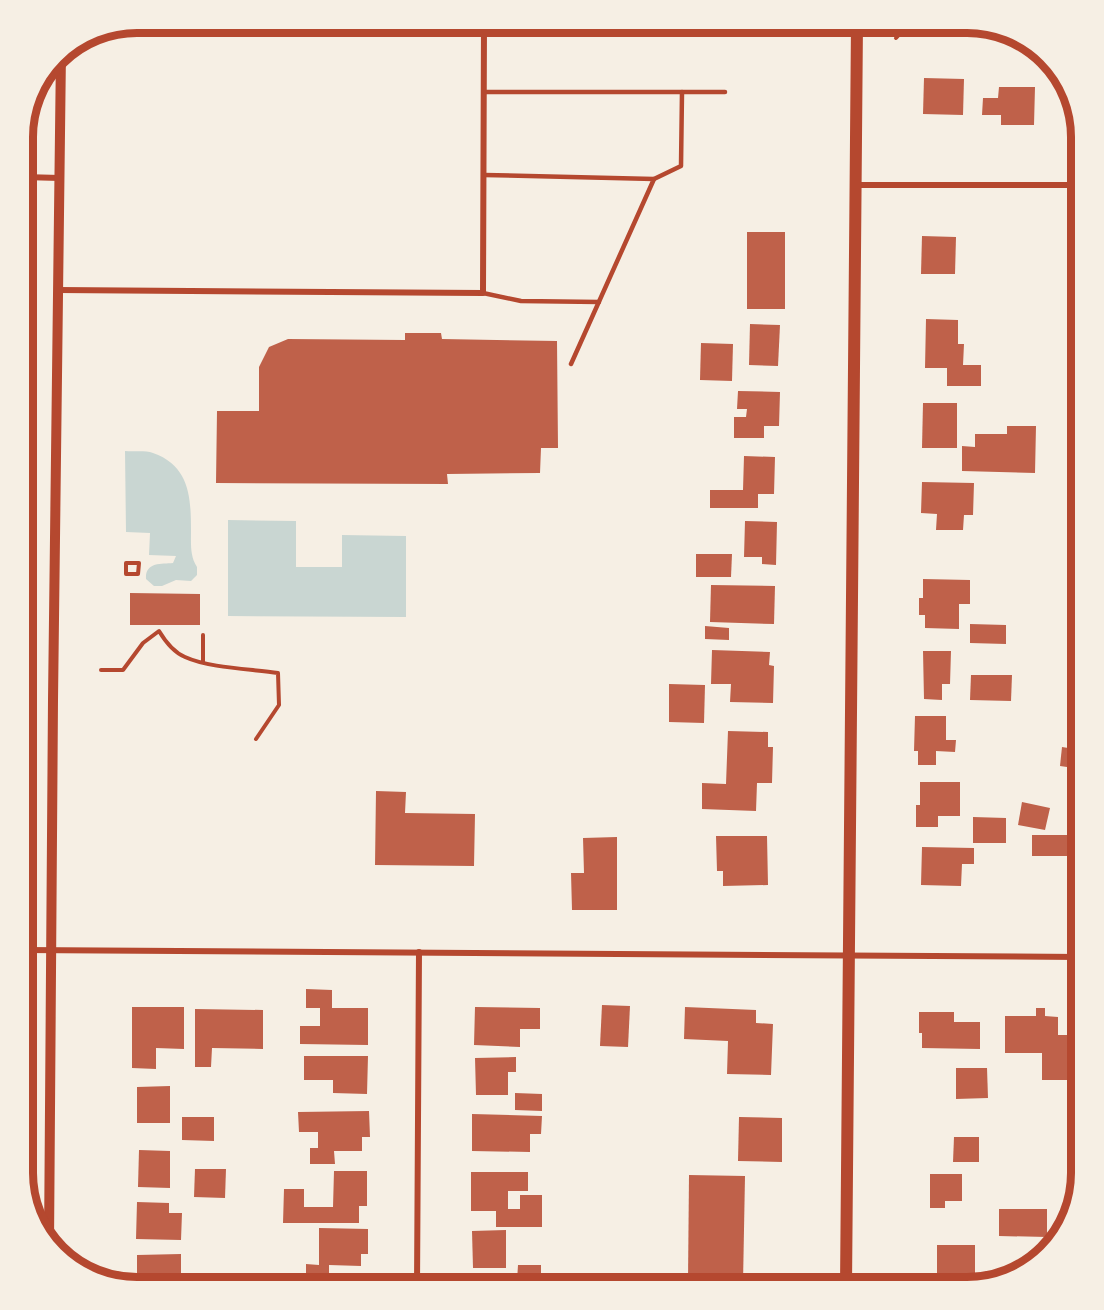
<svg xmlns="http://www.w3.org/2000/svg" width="1104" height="1310" font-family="Inter,sans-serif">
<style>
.water{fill:#c9d6d2}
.building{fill:#bf614a}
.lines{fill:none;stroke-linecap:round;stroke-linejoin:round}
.path{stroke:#b5482f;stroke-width:4}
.service{stroke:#b5482f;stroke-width:4.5}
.minor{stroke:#b5482f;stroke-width:6}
.tertiary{stroke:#b5482f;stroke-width:10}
.secondary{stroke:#b5482f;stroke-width:12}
.rim{fill:none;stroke:#b5482f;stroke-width:8}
</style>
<rect width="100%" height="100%" fill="#f6efe4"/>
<g class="water">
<path d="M125 451C134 452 145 450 153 453 190 466 191 498 191 531 191 545 190 556 197 567V575L191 581 176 580 162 586H154L146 579C145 562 161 564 173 563L176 556 149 555 150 533 126 532Z"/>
<polygon points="228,520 296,521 296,567 342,567 342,535 406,536 406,617 228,616"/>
</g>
<g class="building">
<polygon points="924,78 964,79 963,115 923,114"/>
<polygon points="999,87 1035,87 1034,125 1001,125 1001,115 982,115 983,98 998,98"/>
<rect x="747" y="232" width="38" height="77"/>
<polygon points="922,236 956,237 955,274 921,274"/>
<polygon points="926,319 958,320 958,344 964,344 963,365 981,365 981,386 947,386 947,368 925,368"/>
<polygon points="750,324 780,325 778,366 749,365"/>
<polygon points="405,333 441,333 442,339 557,341 558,448 541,448 540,473 447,474 448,484 216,483 217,411 259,411 259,367 269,347 288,339 405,340"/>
<polygon points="701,343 733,344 732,381 700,380"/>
<polygon points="738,391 780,392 779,426 764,426 764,438 734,438 734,417 746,417 747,409 737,409"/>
<polygon points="923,403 957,403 957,448 922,448"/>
<rect x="1078" y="410" width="3" height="26"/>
<polygon points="1007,426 1036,426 1035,473 962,471 962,446 975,447 975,434 1007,434"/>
<polygon points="744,456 775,457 774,494 758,494 758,508 710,508 710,490 743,490"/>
<polygon points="922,482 974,483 973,515 964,515 963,530 936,530 937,514 921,513"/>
<polygon points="745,521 777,522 776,565 762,564 762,557 744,557"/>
<polygon points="696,554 732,554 731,577 696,577"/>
<polygon points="923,579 970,580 970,604 959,604 959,629 925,628 925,615 919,615 919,598 923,598"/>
<polygon points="711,585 775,586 774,624 710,622"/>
<polygon points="130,593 200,594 200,625 130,625"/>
<polygon points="1071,605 1081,607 1081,631 1068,630"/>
<polygon points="970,624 1006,625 1006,644 970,643"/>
<polygon points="705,626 729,628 729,640 705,639"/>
<polygon points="712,650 770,652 769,665 774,666 773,703 730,702 731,684 711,684"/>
<polygon points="923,651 951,651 950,684 942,684 942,700 924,699"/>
<polygon points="971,675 1012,675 1011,701 970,700"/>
<polygon points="669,684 705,685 704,723 669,722"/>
<polygon points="915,716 946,716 946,740 956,740 955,752 936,751 936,765 918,765 918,751 914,751"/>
<polygon points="728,731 768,732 768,747 773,747 772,783 757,783 756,811 702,809 702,783 726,784"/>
<polygon points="1062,747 1081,750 1081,769 1060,766"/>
<polygon points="920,782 960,782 960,816 938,816 938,827 916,827 916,805 920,805"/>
<polygon points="376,791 406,792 405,813 475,814 474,866 375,865"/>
<polygon points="1022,802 1050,808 1045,830 1018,825"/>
<polygon points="973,817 1006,818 1006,843 973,843"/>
<polygon points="1032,835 1071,835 1071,850 1081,850 1081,894 1068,894 1068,856 1032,856"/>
<polygon points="716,836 767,836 768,885 723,886 723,871 717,871"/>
<polygon points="617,837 617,910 572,910 571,873 584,873 583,838"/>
<polygon points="922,847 974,848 974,864 962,864 961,886 921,885"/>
<polygon points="306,989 332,990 332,1008 368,1008 368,1045 300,1044 300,1026 320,1026 320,1008 306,1008"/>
<polygon points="602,1005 630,1006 628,1047 600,1046"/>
<polygon points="132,1007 184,1007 184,1049 156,1048 156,1069 132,1068"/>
<polygon points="475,1007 540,1008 540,1029 520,1029 520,1047 474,1045"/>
<polygon points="685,1007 756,1010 756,1023 773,1024 771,1075 727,1074 728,1041 684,1039"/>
<polygon points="1036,1008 1045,1008 1045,1016 1058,1017 1058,1035 1068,1035 1068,1080 1042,1080 1042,1053 1005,1053 1005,1016 1036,1016"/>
<polygon points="195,1009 263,1010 263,1049 212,1048 211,1067 195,1067"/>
<polygon points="919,1012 954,1012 954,1022 980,1022 980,1049 922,1048 922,1033 919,1033"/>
<polygon points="304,1056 368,1056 367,1094 333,1093 333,1080 304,1080"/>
<polygon points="516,1057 516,1072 508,1072 508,1095 476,1095 475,1058"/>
<polygon points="956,1068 987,1068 988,1098 956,1099"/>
<polygon points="170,1086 170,1123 137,1123 137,1087"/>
<polygon points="515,1093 542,1094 542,1111 515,1110"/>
<polygon points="369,1111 370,1137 362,1137 362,1151 334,1151 335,1164 310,1164 310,1148 318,1148 318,1132 299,1132 298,1112"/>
<polygon points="472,1114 542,1116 541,1134 530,1134 530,1152 472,1151"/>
<polygon points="182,1117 214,1117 214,1141 182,1140"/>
<polygon points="739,1117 782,1118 782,1162 738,1161"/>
<polygon points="954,1137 979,1137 979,1162 953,1162"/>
<polygon points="139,1150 170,1151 170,1188 138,1187"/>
<polygon points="195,1169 226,1169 225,1198 194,1197"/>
<polygon points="334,1171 367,1171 367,1206 359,1206 359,1223 283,1223 284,1189 304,1189 304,1207 333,1207"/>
<polygon points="471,1172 528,1172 528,1191 508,1191 508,1209 520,1209 520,1195 542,1195 542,1227 496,1227 496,1211 471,1211"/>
<polygon points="930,1174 962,1174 962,1201 945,1201 945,1208 930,1208"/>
<polygon points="689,1175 745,1176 743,1283 688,1282"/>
<polygon points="137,1202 169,1203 169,1213 182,1213 181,1240 136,1239"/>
<polygon points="999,1209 1047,1209 1047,1237 999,1236"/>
<polygon points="319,1228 368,1229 368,1254 361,1254 361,1266 329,1265 329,1280 306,1280 306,1264 319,1265"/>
<polygon points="506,1230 506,1268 473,1268 472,1231"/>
<polygon points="937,1245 975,1245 975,1285 968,1287 937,1287"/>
<polygon points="181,1254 181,1287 137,1287 137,1255"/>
<polygon points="518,1265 541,1265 541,1282 517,1281"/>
</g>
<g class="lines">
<g class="path">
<polyline points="896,38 910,23"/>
<polygon points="126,563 139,563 138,574 126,574"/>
<polyline points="203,662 203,635"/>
<path d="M101 670H123L143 643 159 631C165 641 173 652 185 657 209 668 251 669 278 673L279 705 256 739"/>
</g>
<g class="service">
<polyline points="484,92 725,92"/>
<polyline points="484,175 654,179 571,364"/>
<polyline points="654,179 681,166 682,92"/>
<polyline points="483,293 521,301 599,302"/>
</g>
<g class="minor">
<polyline points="23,177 60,178"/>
<polyline points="856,185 1081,185"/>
<polyline points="58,290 483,293 484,23"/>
<polyline points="23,950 1081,957"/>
<polyline points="417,1287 419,952"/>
</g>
<polyline class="tertiary" points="49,1245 53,700 61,52"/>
<polyline class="secondary" points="846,1287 857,23"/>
</g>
<path d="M0 0H1104V1310H0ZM137 33H967A104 104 0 0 1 1071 137V1173A104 104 0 0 1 967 1277H137A104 104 0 0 1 33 1173V137A104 104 0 0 1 137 33Z" fill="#f6efe4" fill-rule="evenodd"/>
<path class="rim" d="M137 33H967A104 104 0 0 1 1071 137V1173A104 104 0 0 1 967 1277H137A104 104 0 0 1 33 1173V137A104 104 0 0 1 137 33Z"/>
</svg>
